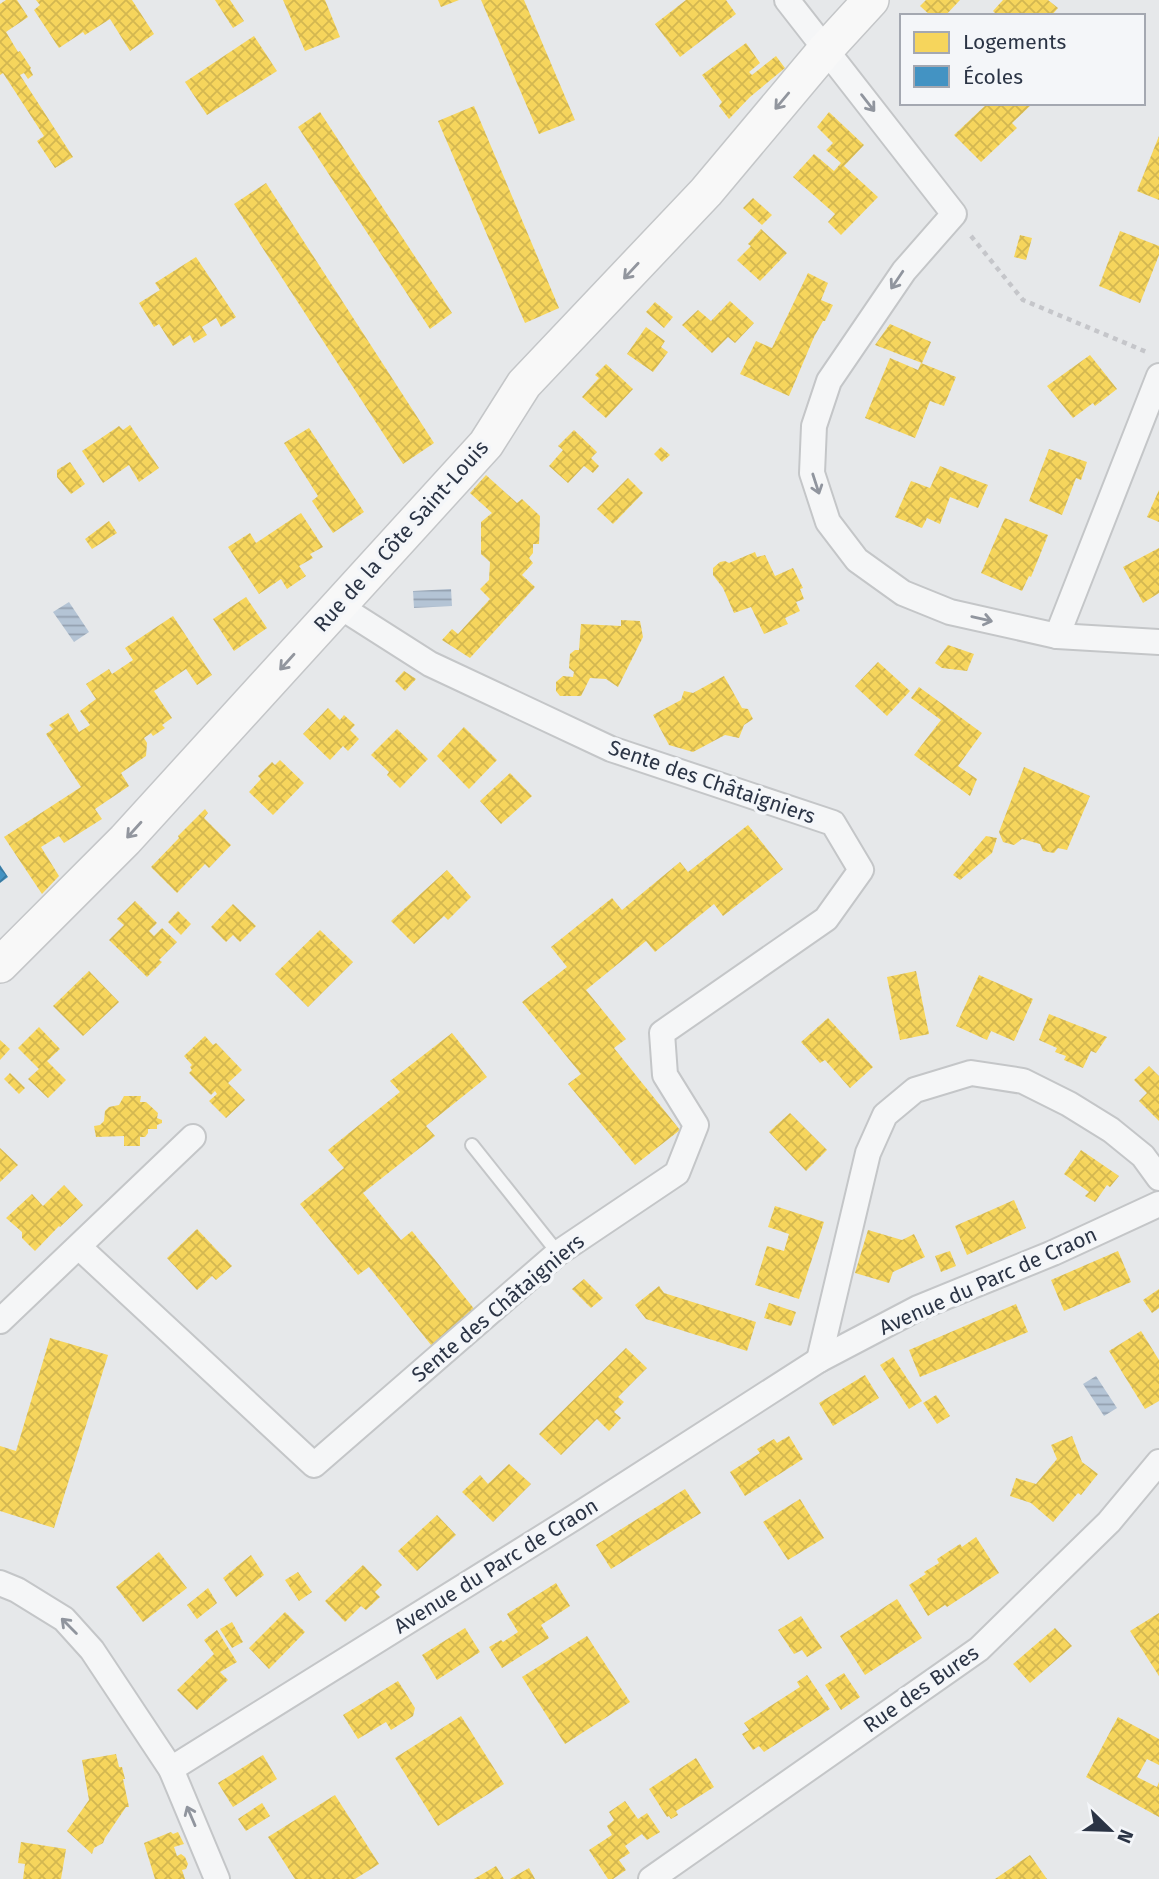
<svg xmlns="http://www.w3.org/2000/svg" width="1159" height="1879" font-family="'Fira Sans',sans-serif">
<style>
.water{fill:url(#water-rules)}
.homes{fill:url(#homes-cross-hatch)}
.schools{fill:url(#schools-cross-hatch)}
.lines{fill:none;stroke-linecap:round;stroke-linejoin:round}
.lane-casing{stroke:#c4c6c8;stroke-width:16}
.street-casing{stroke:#c4c6c8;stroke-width:28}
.secondary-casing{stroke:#c4c6c8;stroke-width:38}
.path{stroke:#c5c6ca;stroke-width:4.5;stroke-dasharray:5 5;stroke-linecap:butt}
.lane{stroke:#f5f6f7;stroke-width:12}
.street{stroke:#f5f6f7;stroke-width:24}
.secondary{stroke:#f8f8f8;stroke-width:35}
.oneway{stroke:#92969e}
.oneway2{stroke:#90959e}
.labels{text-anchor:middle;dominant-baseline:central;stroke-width:7;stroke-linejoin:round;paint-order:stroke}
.street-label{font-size:21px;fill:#2b3445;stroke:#f4f6f9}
</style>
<defs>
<pattern id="water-rules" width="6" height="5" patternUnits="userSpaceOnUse" patternTransform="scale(1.75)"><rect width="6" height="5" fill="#b4c4d5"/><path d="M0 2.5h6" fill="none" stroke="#93a0af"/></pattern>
<pattern id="homes-cross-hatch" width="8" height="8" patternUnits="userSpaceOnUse" patternTransform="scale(1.75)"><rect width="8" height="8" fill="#f6d55c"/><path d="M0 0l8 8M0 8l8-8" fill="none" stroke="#d3b751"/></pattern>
<pattern id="schools-cross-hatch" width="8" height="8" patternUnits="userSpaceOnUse" patternTransform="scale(1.75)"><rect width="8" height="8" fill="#4393c3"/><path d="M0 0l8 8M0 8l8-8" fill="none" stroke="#3879a0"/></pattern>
</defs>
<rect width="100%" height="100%" fill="#e6e8ea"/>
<g class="water">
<polygon points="451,589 452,606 414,608 413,591"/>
<polygon points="69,602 89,632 74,642 53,612"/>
<polygon points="1096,1376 1117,1408 1104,1416 1083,1384"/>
</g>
<g class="homes">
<polygon points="6,0 17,0 28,17 6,32 18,52 20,51 31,68 30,69 33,75 28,79 24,73 20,75 73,157 55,168 37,141 44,136 3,73 0,75 0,4"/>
<polygon points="36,0 132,0 154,34 130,51 110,19 85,35 83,32 59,48 34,10 40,5"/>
<polygon points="215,0 230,0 244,21 233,28"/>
<polygon points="283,0 325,0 340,37 305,51"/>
<polygon points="438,0 459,0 441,7"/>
<polygon points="481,0 524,0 575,120 539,134"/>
<polygon points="686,0 726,0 736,14 680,57 655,24"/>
<polygon points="926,0 960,0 945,16 931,16 920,6"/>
<polygon points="1003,0 1048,0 1058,8 1051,16 998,16 993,11"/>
<polygon points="254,36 277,71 207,115 185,82"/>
<polygon points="746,43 760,63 749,72 752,75 776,56 785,68 750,97 729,119 719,106 722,102 702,75"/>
<polygon points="988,103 1033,103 1012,123 1017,128 981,162 954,135"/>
<polygon points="474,106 559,308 525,323 438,121"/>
<polygon points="320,112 452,313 430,329 298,127"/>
<polygon points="829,112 864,145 844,166 878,197 841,235 828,222 835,214 793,177 814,154 834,171 841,163 826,150 833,143 817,127"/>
<polygon points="1159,136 1159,200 1137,191"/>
<polygon points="266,183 434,443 403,464 234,204"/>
<polygon points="753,198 772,215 762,225 743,208"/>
<polygon points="761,229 787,253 760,281 737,260 751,246 748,244"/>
<polygon points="1120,231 1159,246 1159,255 1140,303 1099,286"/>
<polygon points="1020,235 1032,238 1026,260 1014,257"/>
<polygon points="196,257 236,317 221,327 216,318 202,327 207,335 194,343 190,335 173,346 159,324 154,327 139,303 160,290 155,283"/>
<polygon points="808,273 828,283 821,300 833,305 825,321 823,321 814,337 789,396 740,374 756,341 772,348"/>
<polygon points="730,301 754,323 735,343 728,337 712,353 682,325 698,310 711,321"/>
<polygon points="655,302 673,317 664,328 646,312"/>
<polygon points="890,324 931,342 922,363 875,345"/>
<polygon points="646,327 665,341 661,347 668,352 653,372 627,354"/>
<polygon points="1090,355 1117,389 1095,406 1093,403 1073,418 1047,386"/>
<polygon points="890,358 918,370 921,363 956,377 944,406 930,401 915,438 865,418"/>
<polygon points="606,364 633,389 606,418 582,397 599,378 595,375"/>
<polygon points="130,425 159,468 139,482 129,465 103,483 82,451 119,426 123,430"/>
<polygon points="309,428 364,512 333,533 312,501 318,496 284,443"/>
<polygon points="574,430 597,452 591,458 599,466 593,473 584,466 568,483 549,466 563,450 558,446"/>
<polygon points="661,447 670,455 662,462 654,454"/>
<polygon points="1049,449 1087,462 1081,480 1076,478 1062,515 1029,501"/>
<polygon points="70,462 85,484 71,494 57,477 57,470"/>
<polygon points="940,466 988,485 978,508 950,497 940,524 927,518 922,528 895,517 911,481 930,488"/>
<polygon points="486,475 517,503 522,499 540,516 539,544 533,544 533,553 529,558 533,563 522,575 535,587 470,658 442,640 452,629 458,634 490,599 480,589 489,580 490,562 481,554 481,522 492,513 470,493"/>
<polygon points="628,478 643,493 613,524 597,509"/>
<polygon points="1159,490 1159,522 1147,517"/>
<polygon points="301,513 323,547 310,554 313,558 299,566 306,576 287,589 281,579 259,594 228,547 250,533 256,543"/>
<polygon points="1005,518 1048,535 1031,577 1029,576 1022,591 981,573"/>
<polygon points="109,521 117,533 92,549 85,539"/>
<polygon points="1159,548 1159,593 1143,603 1123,567"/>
<polygon points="755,552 757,557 765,555 775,576 793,568 803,588 800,589 804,599 796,602 800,611 785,618 788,624 764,634 751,607 734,613 723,588 713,575 713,568 720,562 725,561 729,563"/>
<polygon points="246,597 267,628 234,651 213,619"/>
<polygon points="173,616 212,675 197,685 186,669 154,691 172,718 162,725 165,728 153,736 151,733 144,738 147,743 146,756 121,773 129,786 95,809 102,819 64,843 59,836 41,847 59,876 42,894 4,837 81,787 46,734 53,729 49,725 68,713 79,732 90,725 80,711 96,699 86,684 109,669 112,674 133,660 125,648"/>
<polygon points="621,620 640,621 643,637 618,687 606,679 590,678 581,696 560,696 556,691 556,682 563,676 573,677 574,672 569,668 570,654 575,650 579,650 581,624 621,626"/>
<polygon points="948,645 974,654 967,671 942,668 935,663"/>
<polygon points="878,662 910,691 887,716 855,686"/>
<polygon points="404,671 416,679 405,691 395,681"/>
<polygon points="724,676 742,708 748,709 753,719 744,725 739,738 725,735 693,752 669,745 653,715 681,700 684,691 693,693"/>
<polygon points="919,687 982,733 958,766 977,779 970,796 914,755 941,720 911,698"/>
<polygon points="328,708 340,720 344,715 355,725 350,730 359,739 348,751 343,746 330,760 303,734"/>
<polygon points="464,727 497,760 469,789 437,756"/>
<polygon points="397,729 428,759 400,788 387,775 389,772 371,755"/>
<polygon points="280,760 304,783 273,815 249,792 261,779 258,776 272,762 275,765"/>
<polygon points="1024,767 1090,796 1067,850 1058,848 1054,853 1043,851 1040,844 1022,839 1014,845 1003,842 999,832"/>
<polygon points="510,773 532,796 501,824 480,801"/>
<polygon points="205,809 208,813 204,818 231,845 209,868 205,864 177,893 151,867 179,838 178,836"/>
<polygon points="748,825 783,869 723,916 714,904 655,952 646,941 586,990 626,1039 614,1048 680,1130 635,1165 568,1084 581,1074 522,1002 567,967 551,947 612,898 622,910 680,862 688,872"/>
<polygon points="986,836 997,838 992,853 960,880 953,875"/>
<polygon points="447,870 471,897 448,920 444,916 414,944 391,921"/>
<polygon points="135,901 157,923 149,931 154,936 162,928 177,942 159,960 162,962 147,977 109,940 124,925 117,919"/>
<polygon points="233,904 256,926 240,942 233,935 226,942 211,927"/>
<polygon points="178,911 191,924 181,935 168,922"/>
<polygon points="320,930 353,962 308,1007 275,974"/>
<polygon points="89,971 119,1002 83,1036 53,1006"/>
<polygon points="916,971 929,1034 900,1040 887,977"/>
<polygon points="979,975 1033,999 1014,1041 991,1031 987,1040 956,1026"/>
<polygon points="1049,1014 1107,1037 1096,1053 1091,1051 1083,1068 1064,1060 1066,1056 1055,1052 1057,1048 1039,1040"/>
<polygon points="828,1018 873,1067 850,1088 825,1060 820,1063 801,1042"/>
<polygon points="39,1027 60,1049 47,1061 66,1080 48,1098 28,1079 39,1069 18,1048"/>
<polygon points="452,1033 487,1077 426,1126 435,1136 363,1193 401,1240 412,1231 479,1315 435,1350 369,1267 358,1275 300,1204 344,1168 328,1150 400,1092 390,1081"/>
<polygon points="205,1036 213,1045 216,1043 242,1070 228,1083 245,1100 226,1118 209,1101 217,1094 215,1091 211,1095 189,1073 192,1070 190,1067 192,1065 184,1056"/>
<polygon points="0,1040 10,1049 0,1060"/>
<polygon points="1149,1066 1159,1076 1159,1121 1139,1101 1147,1093 1134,1080"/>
<polygon points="10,1073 25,1088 19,1094 4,1079"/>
<polygon points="124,1096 141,1096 140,1102 146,1102 158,1113 157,1118 162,1120 162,1123 157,1125 157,1129 148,1129 148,1133 145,1137 140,1137 140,1146 124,1146 124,1136 96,1137 94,1126 100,1125 104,1121 105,1111 109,1107 119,1105"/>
<polygon points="790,1113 827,1150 806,1171 769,1132"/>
<polygon points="0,1148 18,1165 0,1182"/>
<polygon points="1081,1150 1119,1176 1110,1187 1107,1185 1095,1202 1085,1196 1089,1192 1064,1174"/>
<polygon points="64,1185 83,1205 60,1227 59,1226 35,1251 22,1238 22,1232 6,1218 32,1194 43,1206"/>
<polygon points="1014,1200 1026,1228 967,1255 955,1226"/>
<polygon points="775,1206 824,1222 799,1299 755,1285 767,1246 784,1251 789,1234 768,1227"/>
<polygon points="197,1229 232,1266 216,1280 212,1276 197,1290 167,1258"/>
<polygon points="868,1230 902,1240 914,1234 925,1257 893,1272 889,1283 855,1273"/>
<polygon points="950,1251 956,1266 941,1272 935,1256"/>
<polygon points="1118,1251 1131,1282 1064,1311 1051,1280"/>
<polygon points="584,1279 603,1298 591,1308 572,1289"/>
<polygon points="659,1286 664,1293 756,1322 747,1351 646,1319 635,1305"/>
<polygon points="1159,1289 1159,1308 1152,1313 1143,1300"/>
<polygon points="769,1303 796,1312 791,1326 764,1318"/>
<polygon points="1016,1304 1028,1332 920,1377 909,1350"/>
<polygon points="1141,1331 1159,1360 1159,1401 1145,1409 1109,1351"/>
<polygon points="50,1338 108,1355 54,1528 0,1511 0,1446 16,1451"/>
<polygon points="626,1348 647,1368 618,1397 624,1402 614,1412 621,1418 609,1431 597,1419 561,1455 539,1434"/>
<polygon points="893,1357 922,1401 909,1409 880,1365"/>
<polygon points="865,1375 879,1398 833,1426 819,1403"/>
<polygon points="936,1395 950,1416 937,1424 923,1403"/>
<polygon points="789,1436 803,1459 745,1496 730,1472 760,1453 757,1449 774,1439 777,1443"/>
<polygon points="1072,1436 1082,1462 1098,1474 1081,1495 1078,1493 1053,1522 1031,1503 1010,1496 1016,1478 1036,1484 1057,1459 1051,1445"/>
<polygon points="509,1464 531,1484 493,1522 462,1492 480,1475 488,1484"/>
<polygon points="685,1489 701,1513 611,1569 596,1545"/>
<polygon points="800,1499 824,1538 788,1560 763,1522"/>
<polygon points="437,1515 456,1535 417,1571 398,1551"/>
<polygon points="976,1537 999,1573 947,1607 945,1605 928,1616 909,1585 926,1574 924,1572 939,1563 937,1559 960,1544 962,1547"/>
<polygon points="159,1552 187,1588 143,1622 116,1587"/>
<polygon points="251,1555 264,1575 236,1597 223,1578"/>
<polygon points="363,1565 382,1585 375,1592 380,1597 366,1610 361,1606 345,1622 325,1601"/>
<polygon points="298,1572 312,1592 299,1601 285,1580"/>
<polygon points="556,1583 570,1606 541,1625 549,1638 502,1668 489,1647 501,1640 503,1642 518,1632 507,1614"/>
<polygon points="208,1588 217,1603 197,1619 187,1605"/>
<polygon points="897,1599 922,1638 865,1675 840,1636"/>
<polygon points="285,1612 305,1632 269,1669 249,1648"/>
<polygon points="1159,1613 1159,1676 1130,1631"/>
<polygon points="801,1616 822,1648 807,1657 802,1650 794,1654 778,1630"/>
<polygon points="232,1622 243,1642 232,1648 220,1629"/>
<polygon points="465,1628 480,1652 437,1680 422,1655"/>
<polygon points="1055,1628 1072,1646 1030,1683 1013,1664"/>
<polygon points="217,1630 237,1662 220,1672 228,1680 197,1710 177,1690 214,1654 204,1640"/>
<polygon points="587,1636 630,1702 565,1744 522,1677"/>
<polygon points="844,1673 860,1697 841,1710 825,1685"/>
<polygon points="807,1675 830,1709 764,1752 759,1746 753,1750 742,1734 749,1730 744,1723 800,1687 797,1682"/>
<polygon points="398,1681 415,1708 413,1716 391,1730 386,1722 358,1739 343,1715"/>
<polygon points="461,1716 504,1784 438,1826 395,1758"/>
<polygon points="1118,1717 1159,1739 1159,1765 1147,1759 1137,1777 1157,1787 1159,1782 1159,1817 1086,1777"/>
<polygon points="116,1754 119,1767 122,1767 125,1779 123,1779 129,1807 126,1807 105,1838 103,1843 94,1848 92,1854 67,1831 89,1800 82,1760"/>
<polygon points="263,1755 277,1779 233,1807 218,1783"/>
<polygon points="696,1758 714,1787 676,1811 678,1815 671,1819 669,1816 667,1817 649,1789"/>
<polygon points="335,1795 379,1864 355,1879 295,1879 268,1837"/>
<polygon points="625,1801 638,1819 647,1813 660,1832 647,1840 642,1834 625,1846 630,1853 619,1860 626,1870 613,1879 608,1879 589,1850 612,1835 607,1826 614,1820 609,1812"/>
<polygon points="262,1803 270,1816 246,1831 238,1819"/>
<polygon points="171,1832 173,1834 178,1832 184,1844 174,1847 177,1856 181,1854 185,1857 188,1864 186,1869 182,1870 185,1879 155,1879 144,1843"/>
<polygon points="21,1842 66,1849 61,1879 23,1879 25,1864 18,1863"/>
<polygon points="1030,1855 1047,1879 995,1879"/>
<polygon points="496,1866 504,1879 474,1879"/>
<polygon points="529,1868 535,1879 510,1879"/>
</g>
<polygon class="schools" points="0,865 8,877 0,883"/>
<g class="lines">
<defs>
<polyline id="lane" points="472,1145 558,1253"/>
<g id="street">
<polyline points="787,0 954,214 904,271 829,381 814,426 812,473 828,522 857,560 903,593 950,612 1057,636 1159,642"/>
<polyline points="1057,636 1159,376"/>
<polyline points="79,1247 314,1465 558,1253 677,1173 696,1125 665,1075 662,1033 826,919 861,870 833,823 611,749 430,664 339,606"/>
<polyline points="0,1321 193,1137"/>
<polyline points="819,1360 868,1153 885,1115 915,1090 971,1073 1023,1081 1069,1104 1111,1130 1143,1156 1159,1178"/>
<polyline points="0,1583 17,1590 64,1619 92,1650 171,1769 217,1879"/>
<polyline points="171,1769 575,1517 819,1360 918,1308 1053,1253 1159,1204"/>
<polyline points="651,1879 979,1649 1109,1522 1159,1462"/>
</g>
<polyline id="secondary" points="0,965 125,840 486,444 524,384 706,192 826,49 871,0"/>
</defs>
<use href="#lane" class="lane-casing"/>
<use href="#street" class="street-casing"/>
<use href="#secondary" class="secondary-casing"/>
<polyline class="path" points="971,236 1023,300 1149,353"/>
<use href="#lane" class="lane"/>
<use href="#street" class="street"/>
<use href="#secondary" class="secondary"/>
</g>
<defs><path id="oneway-shaft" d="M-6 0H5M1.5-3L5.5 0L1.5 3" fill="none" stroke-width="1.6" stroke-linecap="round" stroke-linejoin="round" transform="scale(1.75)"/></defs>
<g class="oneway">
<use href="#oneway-shaft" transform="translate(782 101) rotate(130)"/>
<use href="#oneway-shaft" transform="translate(631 271) rotate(133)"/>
<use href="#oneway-shaft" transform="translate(287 662) rotate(132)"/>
<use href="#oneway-shaft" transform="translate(134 830) rotate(132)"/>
</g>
<g class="oneway2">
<use href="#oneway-shaft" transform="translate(868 103) rotate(52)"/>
<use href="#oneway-shaft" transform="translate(897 280) rotate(124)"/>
<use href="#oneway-shaft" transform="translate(816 484) rotate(72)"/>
<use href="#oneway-shaft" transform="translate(982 619) rotate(13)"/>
<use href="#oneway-shaft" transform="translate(69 1626) rotate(-135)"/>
<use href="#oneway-shaft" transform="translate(191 1816) rotate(-113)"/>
</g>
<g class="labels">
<g class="street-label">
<text transform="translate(401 536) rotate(-48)">Rue de la Côte Saint-Louis</text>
<text transform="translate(712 782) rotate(19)">Sente des Châtaigniers</text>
<text transform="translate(988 1281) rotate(-24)">Avenue du Parc de Craon</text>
<text transform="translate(498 1308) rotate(-40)">Sente des Châtaigniers</text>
<text transform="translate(496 1566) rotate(-32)">Avenue du Parc de Craon</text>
<text transform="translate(921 1689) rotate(-35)">Rue des Bures</text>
</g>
</g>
<rect x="900" y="14" width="245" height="91" fill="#f4f6f9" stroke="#a4a8b1" stroke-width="2"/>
<rect x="914" y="32" width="35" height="21" fill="#f6d55c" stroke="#a4a8b1" stroke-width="2"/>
<text x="963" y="49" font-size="21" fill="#2b3445">Logements</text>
<rect x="914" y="66" width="35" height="21" fill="#4393c3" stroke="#a4a8b1" stroke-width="2"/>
<text x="963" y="84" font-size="21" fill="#2b3445">Écoles</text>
<g transform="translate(1110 1830) rotate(113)" stroke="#f4f6f9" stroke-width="5" paint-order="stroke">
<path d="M0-5L12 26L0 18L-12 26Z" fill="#2b3445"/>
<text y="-10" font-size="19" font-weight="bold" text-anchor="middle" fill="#2b3445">N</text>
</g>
</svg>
